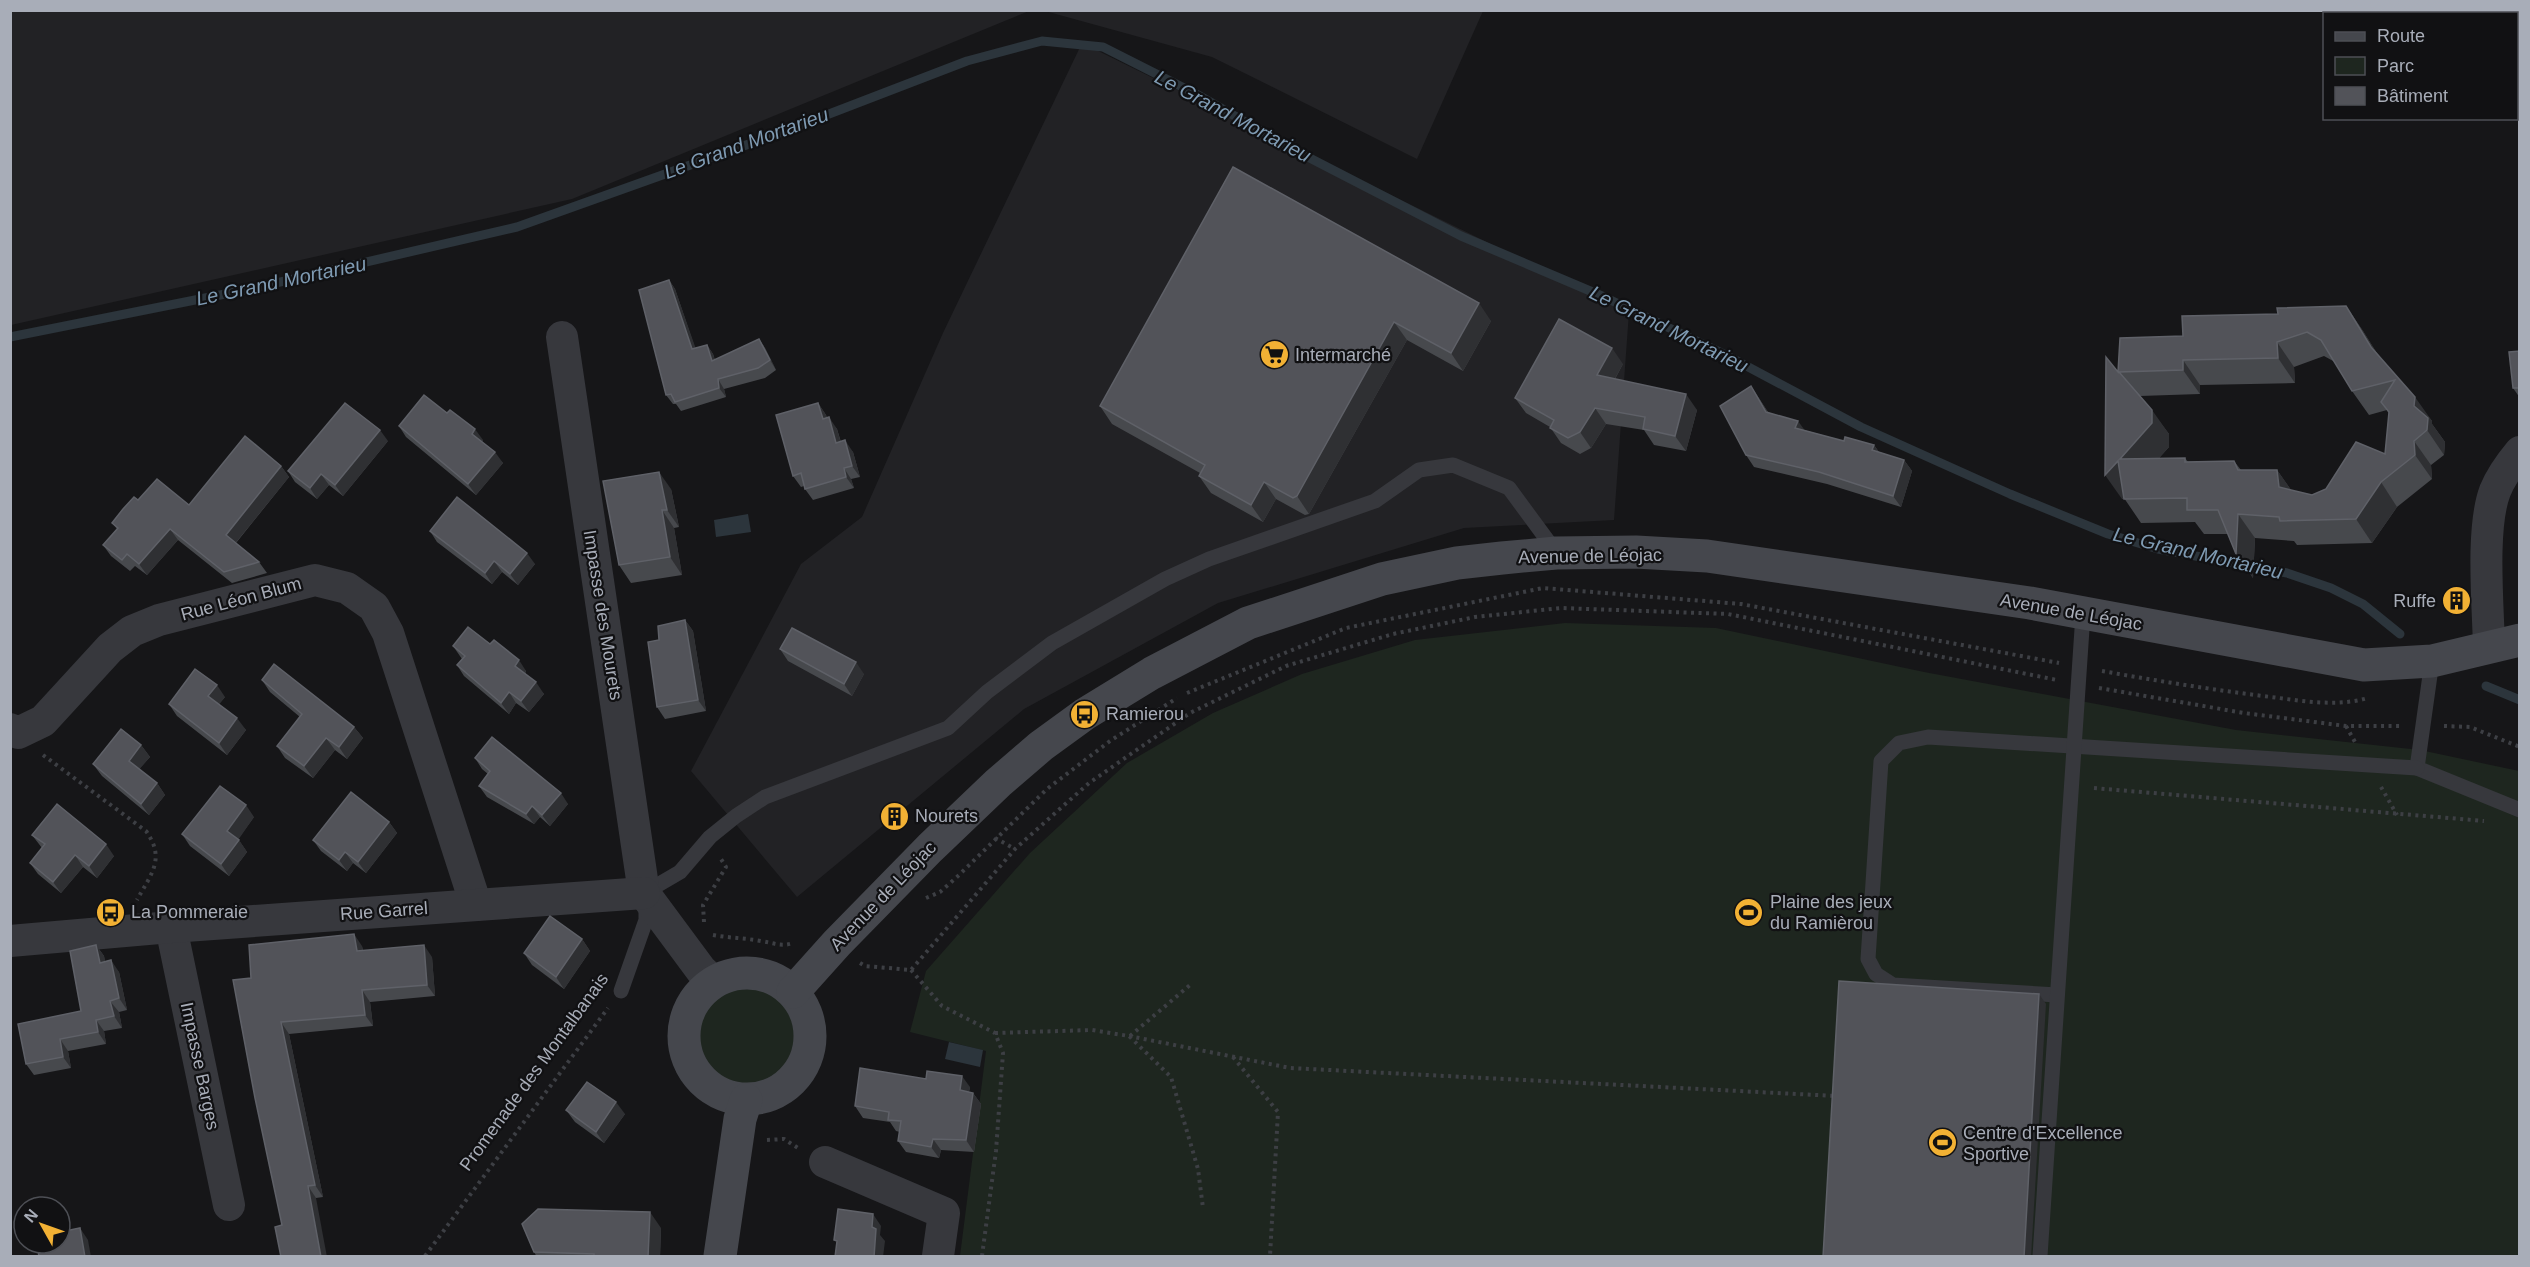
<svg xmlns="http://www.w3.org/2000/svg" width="2530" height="1267" font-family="Arial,sans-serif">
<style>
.built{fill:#222225}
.green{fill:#1e261f}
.water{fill:#2c353c}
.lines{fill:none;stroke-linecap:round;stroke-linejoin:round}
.stream{stroke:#2c353c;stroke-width:9}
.path{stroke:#3d3f44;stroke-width:4;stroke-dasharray:3 4.5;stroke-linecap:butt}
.lane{stroke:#37383d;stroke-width:15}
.street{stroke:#37383d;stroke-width:32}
.secondary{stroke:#45474d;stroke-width:33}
.wall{fill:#47494d;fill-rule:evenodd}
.shaded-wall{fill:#2f3033}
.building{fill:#525359;stroke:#5f6168;stroke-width:1.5;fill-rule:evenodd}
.labels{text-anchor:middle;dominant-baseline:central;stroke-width:4.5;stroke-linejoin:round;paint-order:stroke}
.poi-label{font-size:18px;fill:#a8adb8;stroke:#111113;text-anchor:start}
.street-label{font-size:18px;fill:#a8adb8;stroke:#111113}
.water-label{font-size:20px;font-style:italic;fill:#7f9bb3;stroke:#111113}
</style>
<rect width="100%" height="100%" fill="#161618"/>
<g class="built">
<polygon points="10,11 11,10 1029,11 572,199 11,325"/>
<polygon points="1045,11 1483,11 1417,159 1212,57"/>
<polygon points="1082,43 1629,312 1614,520 1464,528 1218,603 1024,709 797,897 691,771 801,564 862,517 943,333"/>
</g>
<g class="green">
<polygon points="1565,623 1716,628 1924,672 2236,730 2420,750 2519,771 2519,1256 960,1256 986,1051 910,1032 926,971 1030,853 1127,763 1213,713 1302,674 1415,640"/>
<circle cx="747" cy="1036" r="49"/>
</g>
<g class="water">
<polygon points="748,514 751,532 716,537 714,520"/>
<polygon points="949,1042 983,1050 980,1067 945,1059"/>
</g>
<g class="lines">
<g class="stream">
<polyline points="10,337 250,289 517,227 777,134 967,61 1042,41 1103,47 1198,95 1300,153 1461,236 1602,296 1724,354 1861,427 2010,494 2108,534 2158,549 2287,573 2331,588 2363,604 2400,634"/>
<polyline points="2486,686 2520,700"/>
</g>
<g class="path">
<polyline points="2474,10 2485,14"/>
<polyline points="2516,22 2520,23"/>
<path d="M2102 671C2158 681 2214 690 2271 697 2303 701 2337 707 2368 698"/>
<polyline points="2099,688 2244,713 2346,726 2401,726"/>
<polyline points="1187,693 1346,628 1543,588 1741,604 2059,663"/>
<polyline points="2346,726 2355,742"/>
<polyline points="2444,726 2470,727 2520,747"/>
<path d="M43 755 146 831C166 859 151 874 137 900"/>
<polyline points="2381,787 2397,815"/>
<polyline points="2094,788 2484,821"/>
<polyline points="995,838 1015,849"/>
<polyline points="926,898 940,892 959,875 1047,789 1110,741 1177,698"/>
<polyline points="704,922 703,905 726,867 721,859"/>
<path d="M713 935C729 938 745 938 761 941 774 943 781 947 793 943"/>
<polyline points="860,963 865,966 911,970 1015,849 1089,783 1190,713 1286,666 1393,634 1475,617 1561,608 1728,614 2057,680"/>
<polyline points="911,970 942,1006 995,1033 1003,1053 996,1151 982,1256"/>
<polyline points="995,1033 1092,1030 1129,1036 1171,1077 1198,1169 1203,1208"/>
<polyline points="1129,1036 1290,1068 1836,1096"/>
<polyline points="1130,1036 1190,985"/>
<polyline points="1233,1057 1278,1112 1270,1256"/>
<polyline points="767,1140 784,1139 798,1148"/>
<polyline points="425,1256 608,1008"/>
</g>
<g class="lane">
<polyline points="2432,661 2417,768 2520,810"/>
<polyline points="644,893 680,872 710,837 736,816 765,797 948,728 987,692 1052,643 1165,579 1209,559 1375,501 1419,470 1453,465 1509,488 1556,552"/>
<polyline points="621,991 646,920 646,902"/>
<polyline points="2057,995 1893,985 1876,974 1868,959 1881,761 1899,743 1928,737 2417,768"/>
<polyline points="2040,1256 2083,614"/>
</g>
<g class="street">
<polyline points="562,337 644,893 701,970 714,982"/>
<path d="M2489 647C2488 604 2481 528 2495 491 2501 476 2510 464 2520 452"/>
<polyline points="10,729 18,733 43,721 110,648 132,631 159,620 315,580 347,588 374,607 388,633 476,905"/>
<polyline points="171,927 229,1205"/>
<polyline points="10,941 171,927 644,893"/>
<polyline points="825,1162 944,1213 938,1256"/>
</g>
<g class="secondary">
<circle cx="747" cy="1036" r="63"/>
<polyline points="793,992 837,943 930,848 998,783 1041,746 1085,714 1152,673 1248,623 1382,579 1457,563 1502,558 1556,553 1636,552 1707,556 2030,603 2364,665 2432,661 2520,640"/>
<polyline points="720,1256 740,1119 746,1100"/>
</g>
</g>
<g class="wall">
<polygon points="1233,167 1491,321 1463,371 1407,340 1309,514 1305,515 1276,499 1263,522 1211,493 1199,476 1200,473 1112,424 1100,406"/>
<polygon points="669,280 675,289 695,348 707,345 713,354 715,360 759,339 765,348 776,370 765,378 724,389 726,397 681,411 676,404 673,404 666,395"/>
<path d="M2346 306 2363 331 2378 355 2432 421V424L2445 442 2444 455 2431 465 2432 479 2397 507 2372 543 2297 545 2294 541 2255 538 2253 578 2236 554 2228 534H2204L2195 522 2141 523 2124 498 2122 499 2118 372 2183 336 2278 314ZM2324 356 2335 362 2352 391 2369 415 2387 410 2389 414 2385 454 2326 489 2312 495 2291 490 2277 470H2241L2234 461 2188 462 2185 458H2159L2169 447V434L2140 396 2200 394V385L2295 383 2294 367Z"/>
<polygon points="2520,351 2520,398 2513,388"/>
<polygon points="1623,364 1615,379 1697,410 1686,451 1654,445 1644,430 1606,424 1591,448 1580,454 1561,443 1550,427 1526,413 1515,398"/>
<polygon points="1751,386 1768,412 1804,430 1844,441 1874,445 1879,452 1904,460 1912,471 1901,507 1827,484 1754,467 1746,455"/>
<polygon points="818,403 826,415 827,418 837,429 841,442 853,452 860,477 851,479 854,488 813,500 805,489 804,486 801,487 793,476"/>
<polygon points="399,426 483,440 482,442 503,463 476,495 406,437"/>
<polygon points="388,441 343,496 329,485 317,499 295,482 288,471"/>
<polygon points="281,466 289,477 236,543 259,562 267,573 232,583 178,540 147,575 135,566 130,571 111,556 103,545 117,529 112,523 189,505"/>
<polygon points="671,489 679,527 674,528 682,575 631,583 619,565"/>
<polygon points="430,531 535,564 518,585 502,572 492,584 437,542"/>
<polygon points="685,620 693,631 706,711 665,719 657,707 659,640"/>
<polygon points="490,644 526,671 525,674 544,694 529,712 516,703 509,714 464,676 457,665 462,659 453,646"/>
<polygon points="780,649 864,674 852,696 788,661"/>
<polygon points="262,680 354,727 363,738 347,759 335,750 313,778 285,758 277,746 300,717 270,692"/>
<polygon points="225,697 219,704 246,730 227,755 177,716 169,704"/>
<polygon points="141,745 150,757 139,769 157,783 165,795 149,815 102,776 93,764"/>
<polygon points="475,758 568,804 550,826 540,817 534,824 487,797 479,786 488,774 482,769"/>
<polygon points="254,817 238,839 247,852 229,876 190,846 182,834"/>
<polygon points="389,822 397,833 366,873 353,863 347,871 321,851 313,840"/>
<polygon points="32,835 114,856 97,878 83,867 61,893 38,874 30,863 42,848"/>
<polygon points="582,939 590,951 564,989 532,965 524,953"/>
<polygon points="96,945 104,956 105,962 119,972 127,1010 119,1012 122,1028 104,1031 106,1044 68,1051 71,1068 34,1075 26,1064 81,1011"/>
<polygon points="362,946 363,951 432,957 435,996 370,1002 373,1026 289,1034 323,1197 316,1198 282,1225 251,978"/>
<polygon points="970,1087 969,1092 973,1093 981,1104 974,1152 941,1150 939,1158 906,1152 898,1141 900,1132 896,1131 890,1122 863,1118 855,1106"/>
<polygon points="566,1110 625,1114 604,1143 575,1122"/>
<polygon points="661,1228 660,1257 537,1257 534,1252"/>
</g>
<g class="shaded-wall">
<polygon points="669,280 675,289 699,358 692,349"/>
<polygon points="1479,303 1491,321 1463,371 1451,353"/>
<polygon points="2346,306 2363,331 2388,371 2371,347"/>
<polygon points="1394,322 1407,340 1309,514 1297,496"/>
<polygon points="759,339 765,348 776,370 770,360"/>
<polygon points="2277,342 2294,367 2295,383 2278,358"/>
<polygon points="707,345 713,354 718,371 712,361"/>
<polygon points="1612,348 1623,364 1608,391 1597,375"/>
<polygon points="2183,360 2200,385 2200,394 2183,370"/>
<polygon points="718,379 724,389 726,397 719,388"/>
<polygon points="1751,386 1759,398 1774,423 1766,412"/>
<polygon points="1686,394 1697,410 1686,451 1675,436"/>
<polygon points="2415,397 2432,421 2432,424 2445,442 2444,455 2427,430 2414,406"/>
<polygon points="818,403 826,415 830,431 823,419"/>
<polygon points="1595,408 1606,424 1591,448 1580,432"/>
<polygon points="2152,410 2169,434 2169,447 2137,483 2120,459"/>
<polygon points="829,417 837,429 844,454 836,443"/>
<polygon points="1798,421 1806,432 1795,428"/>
<polygon points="475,429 483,440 480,445 472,434"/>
<polygon points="380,430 388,441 343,496 335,485"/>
<polygon points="845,440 853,452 860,477 852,466"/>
<polygon points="2414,441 2431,465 2432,479 2415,455"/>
<polygon points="1874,445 1882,457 1872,450"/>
<polygon points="495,452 503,463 476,495 468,484"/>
<polygon points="1904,460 1912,471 1901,507 1893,496"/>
<polygon points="2118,461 2135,485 2122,499 2105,475"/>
<polygon points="281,466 289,477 233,546 226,535"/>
<polygon points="844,468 851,479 854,488 846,477"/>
<polygon points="2277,470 2294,494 2279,487"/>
<polygon points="659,472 671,489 679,527 667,510"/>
<polygon points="321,474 329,485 317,499 310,488"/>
<polygon points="1264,482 1276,499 1263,522 1251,505"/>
<polygon points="2381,482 2397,507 2372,543 2356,519"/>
<polygon points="662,510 674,528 682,575 670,557"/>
<polygon points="2238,514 2255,538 2253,578 2236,554"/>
<polygon points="170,529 178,540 147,575 139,564"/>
<polygon points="527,553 535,564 518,585 510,574"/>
<polygon points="494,561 502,572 492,584 485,573"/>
<polygon points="685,620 693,631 706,711 698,700"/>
<polygon points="519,660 526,671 523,677 515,666"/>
<polygon points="856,662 864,674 852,696 844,684"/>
<polygon points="536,682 544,694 529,712 521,701"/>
<polygon points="217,685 225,697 216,708 208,696"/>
<polygon points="509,692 516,703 509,714 501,703"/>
<polygon points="237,718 246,730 227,755 219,743"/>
<polygon points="354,727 363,738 347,759 339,747"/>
<polygon points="326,738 335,750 313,778 304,766"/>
<polygon points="141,745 150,757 137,772 129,761"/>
<polygon points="157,783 165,795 149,815 141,804"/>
<polygon points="561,793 568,804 550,826 542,815"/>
<polygon points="246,805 254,817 236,843 227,831"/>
<polygon points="532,806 540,817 534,824 526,814"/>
<polygon points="389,822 397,833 366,873 358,862"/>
<polygon points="239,840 247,852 229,876 221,864"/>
<polygon points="106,844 114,856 97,878 89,866"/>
<polygon points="345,852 353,863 347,871 339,860"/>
<polygon points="75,855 83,867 61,893 53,882"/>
<polygon points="354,934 362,946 365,963 357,951"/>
<polygon points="582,939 590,951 564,989 556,977"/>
<polygon points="96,945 104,956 108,975 100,963"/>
<polygon points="424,945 432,957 435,996 427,985"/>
<polygon points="111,960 119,972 127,1010 119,998"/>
<polygon points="362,990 370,1002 373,1026 365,1015"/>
<polygon points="2039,994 2046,1004 2031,1257 2024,1257"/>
<polygon points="110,1001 119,1012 122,1028 114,1016"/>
<polygon points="96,1020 104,1031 106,1044 98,1032"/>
<polygon points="281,1022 289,1034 323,1197 315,1185"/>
<polygon points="60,1039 68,1051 71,1068 63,1057"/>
<polygon points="962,1076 970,1087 967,1102 960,1090"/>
<polygon points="973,1093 981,1104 974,1152 966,1140"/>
<polygon points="616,1102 625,1114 604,1143 596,1132"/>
<polygon points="933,1139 941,1150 939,1158 931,1147"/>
<polygon points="308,1186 316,1198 327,1257 321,1257"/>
<polygon points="650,1212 661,1228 660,1257 648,1257"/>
<polygon points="873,1214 881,1226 880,1235 885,1241 883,1257 874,1257 872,1227"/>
<polygon points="80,1228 88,1240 91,1257 85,1257"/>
</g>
<g class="building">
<polygon points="1233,167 1479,303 1451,353 1394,322 1297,496 1293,498 1264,482 1251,505 1199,476 1205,465 1100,406"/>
<polygon points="669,280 692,349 707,345 712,361 759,339 770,360 758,368 718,379 719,388 675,402 671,394 666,395 639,290"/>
<path d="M2346 306 2371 347 2415 397 2414 406 2428 418 2427 430 2414 441 2415 455 2381 482 2356 519 2280 521 2279 517 2238 514 2236 554 2218 510H2187V498L2124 499 2118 461 2105 475 2106 357 2118 372 2120 338 2183 336 2182 316 2278 314 2277 308ZM2307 332 2321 340 2352 391 2395 380 2381 402 2389 412 2385 454 2356 442 2326 489 2312 495 2279 487 2277 470H2238L2234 461 2185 462V458L2120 459 2152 423V410L2119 372 2183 370V360L2278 358 2277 342Z"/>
<polygon points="1559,319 1612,348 1597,375 1686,394 1675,436 1643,429 1645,417 1595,408 1580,432 1568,438 1550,428 1554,420 1515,398"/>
<polygon points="2520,351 2520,388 2513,388 2509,352"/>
<polygon points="1751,386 1766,412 1798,421 1795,428 1844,441 1845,437 1874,445 1872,450 1904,460 1893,496 1819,472 1746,455 1720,406"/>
<polygon points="424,395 447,413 450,410 475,429 472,434 495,452 468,484 399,426"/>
<polygon points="345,403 380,430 335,485 321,474 310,488 288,471"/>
<polygon points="818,403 823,419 829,417 836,443 845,440 852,466 844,468 846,477 805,489 801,473 793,476 776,415"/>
<polygon points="245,436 281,466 226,535 259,562 224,572 170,529 139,564 127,554 122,560 103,545 118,528 112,523 123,509 134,497 138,500 157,479 189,505"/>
<polygon points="659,472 667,510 662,510 670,557 619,565 603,481"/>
<polygon points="457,497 527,553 510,574 494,561 485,573 430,531"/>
<polygon points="685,620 698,700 657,707 648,642 659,640 658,626"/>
<polygon points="468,627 490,644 494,640 519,660 515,666 536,682 521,701 509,692 501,703 457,665 465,656 453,646"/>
<polygon points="792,628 856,662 844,684 780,649"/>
<polygon points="274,664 354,727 339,747 326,738 304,766 277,746 302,714 262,680"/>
<polygon points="195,669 217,685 208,696 237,718 219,743 169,704"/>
<polygon points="121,729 141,745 129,761 157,783 141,804 93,764"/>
<polygon points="492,737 561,793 542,815 532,806 526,814 479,786 490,771 475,758"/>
<polygon points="220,786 246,805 227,831 239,840 221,864 182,834"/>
<polygon points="351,792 389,822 358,862 345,852 339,860 313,840"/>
<polygon points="57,804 106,844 89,866 75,855 53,882 30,863 45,844 32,835"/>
<polygon points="550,916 582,939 556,977 524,953"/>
<polygon points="354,934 357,951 424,945 427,985 362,990 365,1015 281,1022 315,1185 308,1186 321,1257 281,1257 275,1227 282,1225 255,1098 233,980 251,978 249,945"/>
<polygon points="96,945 100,963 111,960 119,998 110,1001 114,1016 96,1020 98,1032 60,1039 63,1057 26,1064 18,1024 81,1011 70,951"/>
<polygon points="1839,981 2039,994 2024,1257 1823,1257"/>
<polygon points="860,1068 926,1079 927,1071 962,1076 960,1090 973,1093 966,1140 933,1139 931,1147 898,1141 901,1121 888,1120 889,1112 855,1106"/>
<polygon points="587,1082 616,1102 596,1132 566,1110"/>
<polygon points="538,1209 650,1212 648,1257 594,1257 594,1254 534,1252 522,1224"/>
<polygon points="838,1209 873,1214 872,1227 876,1229 874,1257 835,1257 837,1241 834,1240"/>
<polygon points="80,1228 85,1257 39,1257 37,1243 60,1243 60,1232"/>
</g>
<defs>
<symbol id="supermarket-disc" viewBox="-11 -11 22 22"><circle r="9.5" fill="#f2b134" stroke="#111113"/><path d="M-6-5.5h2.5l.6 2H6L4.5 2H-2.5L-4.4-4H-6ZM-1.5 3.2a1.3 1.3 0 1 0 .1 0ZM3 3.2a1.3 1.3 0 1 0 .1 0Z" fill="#111"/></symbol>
<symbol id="building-disc" viewBox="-11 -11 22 22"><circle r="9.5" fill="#f2b134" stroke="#111113"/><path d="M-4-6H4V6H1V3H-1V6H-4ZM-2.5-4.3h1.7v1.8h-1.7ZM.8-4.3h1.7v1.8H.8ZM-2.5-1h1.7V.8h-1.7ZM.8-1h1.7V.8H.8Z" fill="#111"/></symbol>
<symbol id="bus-disc" viewBox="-11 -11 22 22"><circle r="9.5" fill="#f2b134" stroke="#111113"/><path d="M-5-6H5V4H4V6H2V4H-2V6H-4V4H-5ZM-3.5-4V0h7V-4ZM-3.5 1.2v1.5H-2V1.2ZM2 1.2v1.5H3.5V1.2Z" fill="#111"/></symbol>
<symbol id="stadium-disc" viewBox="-11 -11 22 22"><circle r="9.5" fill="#f2b134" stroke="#111113"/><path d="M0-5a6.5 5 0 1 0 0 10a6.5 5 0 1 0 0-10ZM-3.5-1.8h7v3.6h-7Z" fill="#111"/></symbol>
</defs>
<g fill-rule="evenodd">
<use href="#supermarket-disc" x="1258" y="338" width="33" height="33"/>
<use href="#building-disc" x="2440" y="584" width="33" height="33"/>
<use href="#bus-disc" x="1068" y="698" width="33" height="33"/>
<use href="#building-disc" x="878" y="800" width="33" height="33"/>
<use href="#bus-disc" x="94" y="896" width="33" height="33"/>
<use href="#stadium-disc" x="1732" y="896" width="33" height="33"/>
<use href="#stadium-disc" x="1926" y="1126" width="33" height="33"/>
</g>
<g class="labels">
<g class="poi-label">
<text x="1295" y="355">Intermarché</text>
<text x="2436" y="601" text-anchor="end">Ruffe</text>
<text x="1106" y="714">Ramierou</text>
<text x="915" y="816">Nourets</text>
<text x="1770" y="902">Plaine des jeux<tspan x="1770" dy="21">du Ramièrou</tspan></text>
<text x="131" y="912">La Pommeraie</text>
<text x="1963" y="1133">Centre d'Excellence<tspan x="1963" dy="21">Sportive</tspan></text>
</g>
<g class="street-label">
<text transform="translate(1590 556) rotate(-1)">Avenue de Léojac</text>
<text transform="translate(241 599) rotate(-15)">Rue Léon Blum</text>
<text transform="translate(2071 612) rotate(10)">Avenue de Léojac</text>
<text transform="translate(603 615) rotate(81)">Impasse des Mourets</text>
<text transform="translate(883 896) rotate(-46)">Avenue de Léojac</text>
<text transform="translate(384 911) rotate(-4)">Rue Garrel</text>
<text transform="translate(200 1066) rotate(78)">Impasse Barges</text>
<text transform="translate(534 1072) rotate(-54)">Promenade des Montalbanais</text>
</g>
<g class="water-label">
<text transform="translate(1233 116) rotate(28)">Le Grand Mortarieu</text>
<text transform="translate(746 143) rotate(-20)">Le Grand Mortarieu</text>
<text transform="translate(281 281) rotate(-12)">Le Grand Mortarieu</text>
<text transform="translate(1669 329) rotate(26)">Le Grand Mortarieu</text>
<text transform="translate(2198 553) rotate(13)">Le Grand Mortarieu</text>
</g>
</g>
<rect width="2530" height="1267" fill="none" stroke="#a8adb8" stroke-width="24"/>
<rect x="2323" y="12" width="195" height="108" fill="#111113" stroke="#4d4f55" stroke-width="1.5"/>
<rect x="2335" y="32" width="30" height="9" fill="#45474d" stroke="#4d4f55" stroke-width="1.5"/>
<text x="2377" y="42" font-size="18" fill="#a8adb8">Route</text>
<rect x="2335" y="57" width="30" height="18" fill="#1e261f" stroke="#4d4f55" stroke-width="1.5"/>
<text x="2377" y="72" font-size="18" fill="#a8adb8">Parc</text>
<rect x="2335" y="87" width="30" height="18" fill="#525359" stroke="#4d4f55" stroke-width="1.5"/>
<text x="2377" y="102" font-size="18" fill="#a8adb8">Bâtiment</text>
<g transform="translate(42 1225) rotate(310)"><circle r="28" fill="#111113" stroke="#4d4f55" stroke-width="1.5"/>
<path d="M0-4.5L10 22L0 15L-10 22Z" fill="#f2b134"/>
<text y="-9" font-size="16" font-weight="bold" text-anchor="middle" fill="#a8adb8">N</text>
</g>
</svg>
